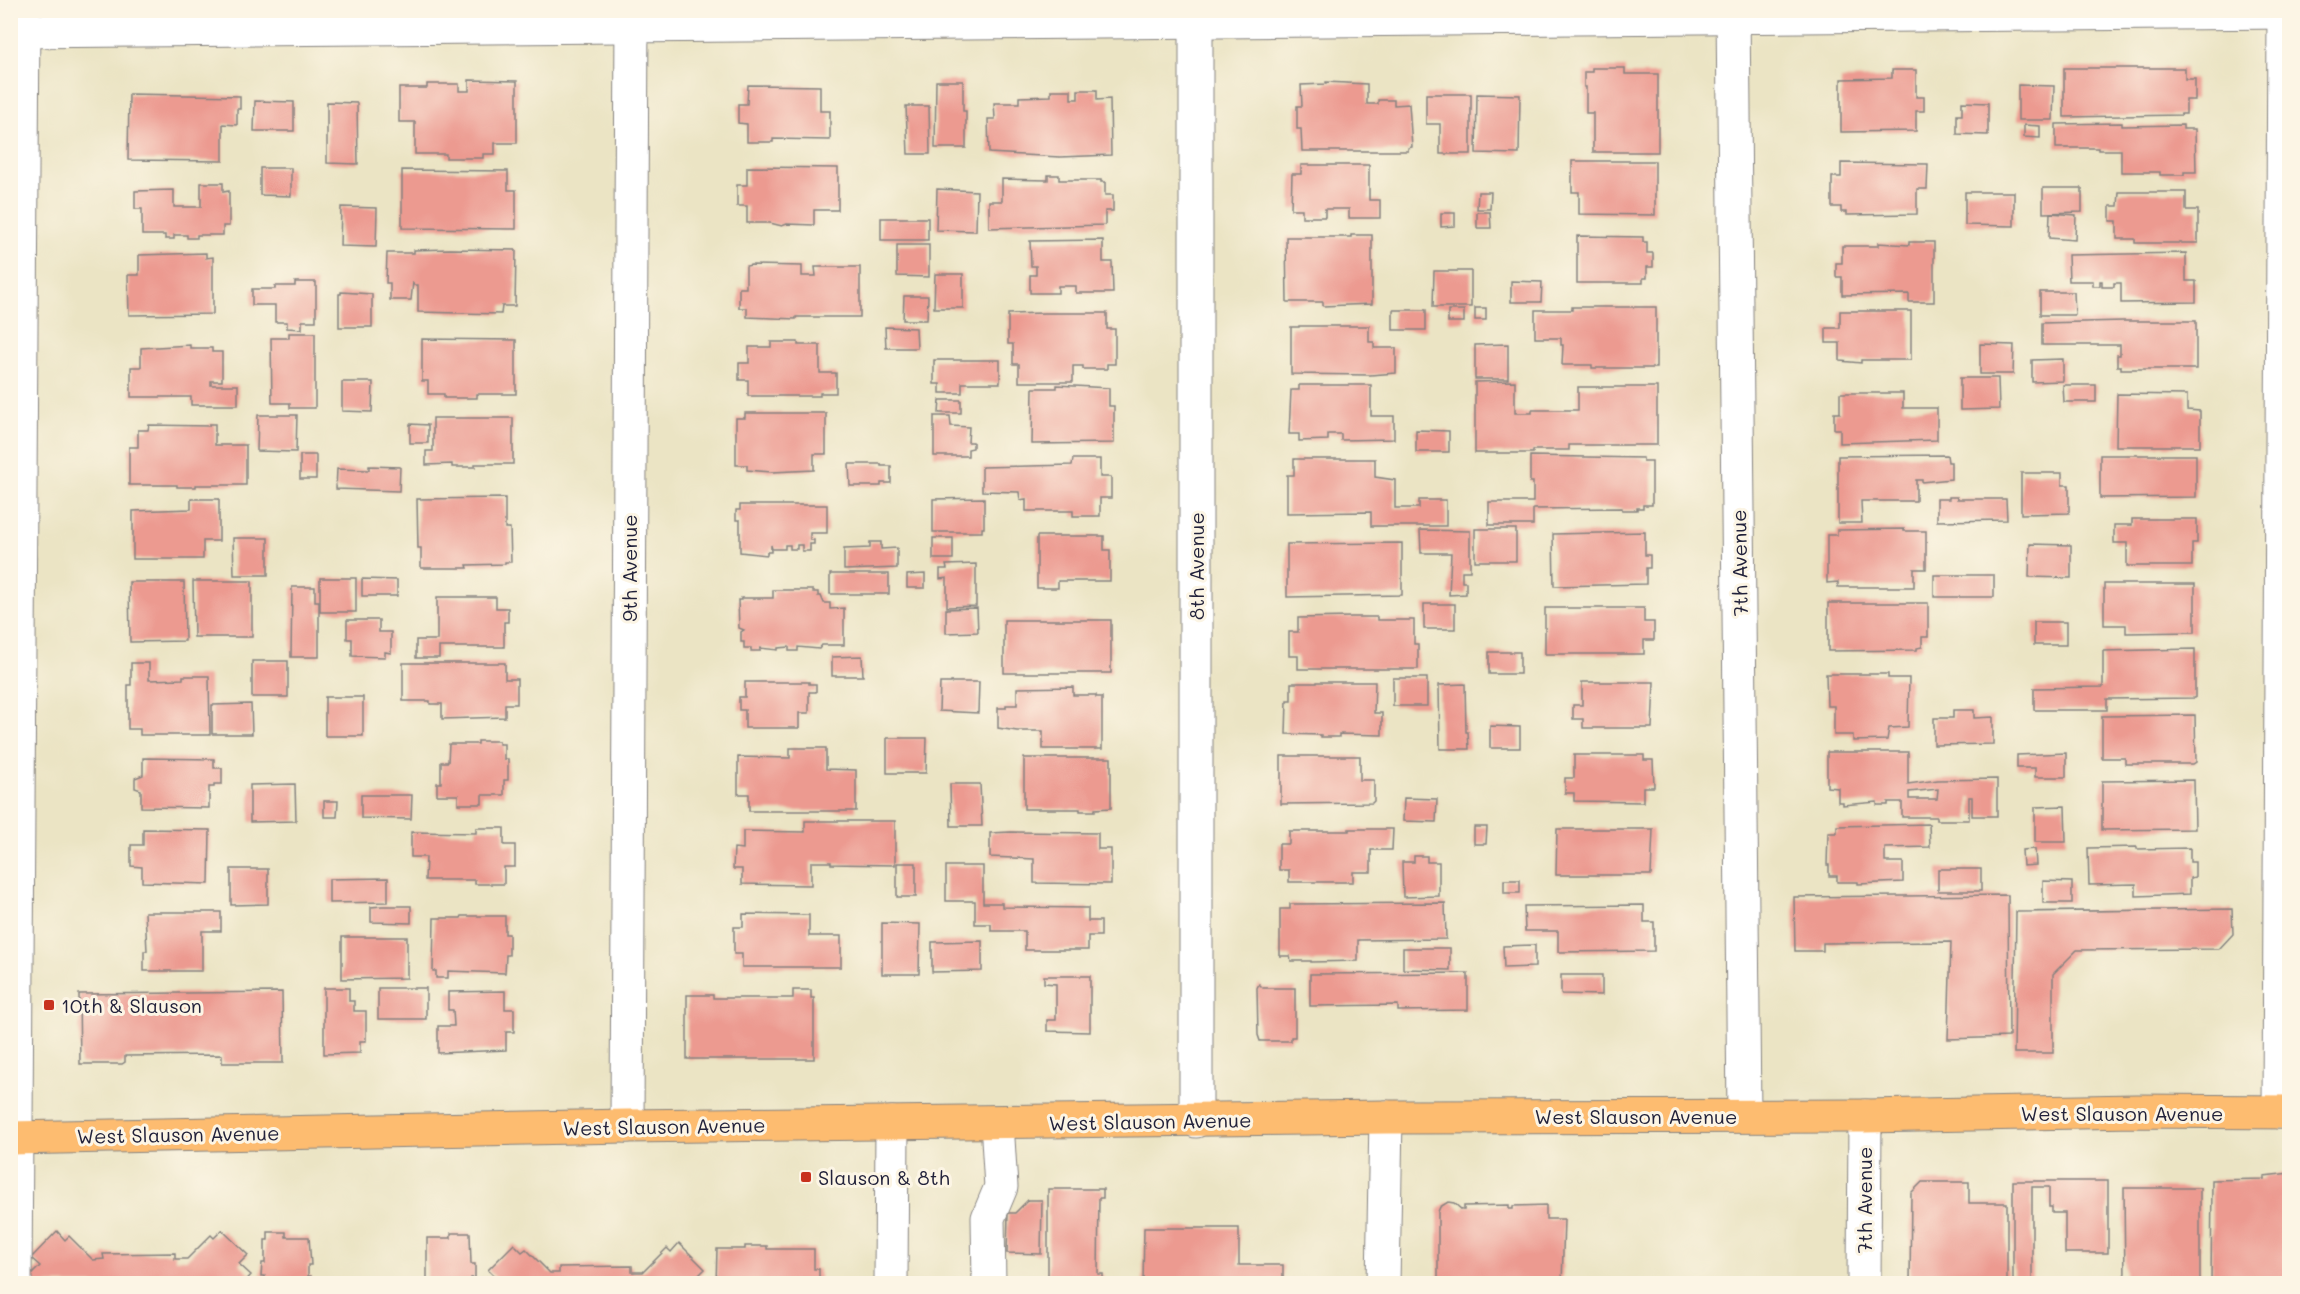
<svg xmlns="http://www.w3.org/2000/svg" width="2300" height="1294" font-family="Mali,sans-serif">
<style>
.building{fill:#ec9a90;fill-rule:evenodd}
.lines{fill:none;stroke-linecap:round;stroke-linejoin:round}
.minor-casing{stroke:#868380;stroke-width:35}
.major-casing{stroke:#868380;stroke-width:35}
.minor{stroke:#fff;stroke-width:33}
.major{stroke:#fdbc70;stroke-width:33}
.poi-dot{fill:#c8321e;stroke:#fcf5e5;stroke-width:2}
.labels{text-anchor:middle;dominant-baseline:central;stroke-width:6;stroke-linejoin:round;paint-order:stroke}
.street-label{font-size:20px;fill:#22223b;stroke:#fcf5e5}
.poi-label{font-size:20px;fill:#22223b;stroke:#fcf5e5;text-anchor:start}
</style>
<rect width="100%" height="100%" fill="#fcf5e5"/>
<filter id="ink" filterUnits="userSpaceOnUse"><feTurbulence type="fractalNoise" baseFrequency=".0167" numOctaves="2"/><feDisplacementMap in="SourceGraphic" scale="12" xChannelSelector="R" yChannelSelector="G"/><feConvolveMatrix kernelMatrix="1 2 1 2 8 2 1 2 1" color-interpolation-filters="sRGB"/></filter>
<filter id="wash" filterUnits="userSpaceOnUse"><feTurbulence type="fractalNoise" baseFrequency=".008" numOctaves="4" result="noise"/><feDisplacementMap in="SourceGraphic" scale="24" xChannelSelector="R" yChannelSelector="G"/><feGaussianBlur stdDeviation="1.35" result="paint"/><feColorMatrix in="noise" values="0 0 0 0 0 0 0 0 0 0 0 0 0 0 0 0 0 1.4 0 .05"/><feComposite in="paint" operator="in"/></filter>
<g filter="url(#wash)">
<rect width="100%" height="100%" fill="#ebe4c4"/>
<g id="blocks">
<g class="building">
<polygon points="1592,68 1625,68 1625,74 1658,74 1658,152 1593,152 1593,113 1586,113 1586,87 1584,87 1584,72 1592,72"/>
<polygon points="2064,68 2185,68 2185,79 2195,79 2195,100 2186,100 2186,114 2181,114 2181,115 2064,117"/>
<polygon points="1892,70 1916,70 1916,97 1924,97 1924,111 1916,111 1916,131 1841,132 1841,79 1892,78"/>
<polygon points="469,80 517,81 517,143 495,143 495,154 483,154 483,158 446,158 446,154 415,154 415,122 399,122 399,88 427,88 427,84 459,84 459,91 469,91"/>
<polygon points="936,81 963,81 963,111 966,111 966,148 935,148"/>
<polygon points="1326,82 1367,84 1367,104 1378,104 1378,100 1394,100 1394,105 1409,104 1412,147 1408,148 1408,151 1302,151 1301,129 1297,129 1297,106 1302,106 1301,85 1326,84"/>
<polygon points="748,85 820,86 820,111 830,111 830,140 773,139 773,142 747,142 747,124 738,123 738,104 747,104"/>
<polygon points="2018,85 2054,86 2053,120 2018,120"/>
<polygon points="1051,90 1071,90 1071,99 1078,99 1078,90 1097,90 1097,100 1110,99 1111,155 1060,157 989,153 988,119 995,119 994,103 1019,103 1019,97 1051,96"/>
<polygon points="129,94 240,96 240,109 237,109 237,125 223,124 223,161 128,160"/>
<polygon points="1426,94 1471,94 1471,154 1440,154 1440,124 1426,124"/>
<polygon points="1477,94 1520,95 1519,154 1476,153"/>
<polygon points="255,101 294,102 294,131 254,131"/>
<polygon points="327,102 357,103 358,164 327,163"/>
<polygon points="1962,102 1988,103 1988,135 1957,134 1957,115 1962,115"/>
<polygon points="906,106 929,106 930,154 908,154"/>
<polygon points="2122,123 2122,126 2183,125 2183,129 2195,129 2196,172 2184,172 2184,175 2160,175 2160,172 2121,172 2121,150 2098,150 2098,148 2056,148 2056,124"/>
<polygon points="2024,125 2040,126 2040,138 2024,137"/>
<polygon points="1572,161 1655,161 1655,215 1579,214 1579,192 1572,192"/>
<polygon points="1841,163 1928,164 1927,189 1917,189 1917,214 1846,215 1846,212 1841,212 1841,207 1832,207 1832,177 1841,177"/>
<polygon points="1301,165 1369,165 1369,200 1380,200 1380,218 1349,218 1349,209 1325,209 1325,217 1302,217 1302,209 1291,209 1292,174 1301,174"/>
<polygon points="747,167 838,168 838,210 814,210 814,225 787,224 782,226 770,223 747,223 747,206 737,206 737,185 747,185"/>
<polygon points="260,168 291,168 291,196 260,195"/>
<polygon points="402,170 508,171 508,190 516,190 516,229 402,228"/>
<polygon points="1048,175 1059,175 1059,180 1101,180 1101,182 1105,182 1105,195 1113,195 1113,211 1105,211 1105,225 989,228 989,201 1002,201 1002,179 1048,180"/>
<polygon points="201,183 223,183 223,192 229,191 229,226 223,226 223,235 197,235 197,238 187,238 187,235 174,235 174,239 165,239 165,235 142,235 142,209 135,209 135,191 174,190 174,207 201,207"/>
<polygon points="2043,188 2082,188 2082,212 2043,213"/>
<polygon points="937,189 977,191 976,231 936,230"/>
<polygon points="1478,192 1491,192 1490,209 1477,209"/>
<polygon points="1965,192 2014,192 2014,226 1965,225"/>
<polygon points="2119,192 2186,192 2186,210 2198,210 2198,243 2135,243 2135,239 2117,239 2117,221 2110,221 2110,206 2118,206"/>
<polygon points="341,207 377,208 376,247 340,246"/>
<polygon points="1477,212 1490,212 1491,228 1477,228"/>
<polygon points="1441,213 1455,213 1455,226 1441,227"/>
<polygon points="2050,213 2076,215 2075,240 2049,238"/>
<rect x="881" y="218" width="47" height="22"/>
<polygon points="1351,235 1372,235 1372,304 1323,306 1323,302 1287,302 1286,237 1351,237"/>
<polygon points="1577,236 1643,237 1643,242 1647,242 1647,253 1653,253 1653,267 1647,267 1647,278 1643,278 1643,283 1577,283"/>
<polygon points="1103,240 1103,262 1112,262 1113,293 1076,293 1076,286 1058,286 1058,293 1030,293 1030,275 1036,275 1036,266 1031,266 1030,241"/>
<polygon points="1909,242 1934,242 1934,302 1909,302 1909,294 1842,295 1842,277 1836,277 1836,263 1842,263 1842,246 1878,246 1878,243 1909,245"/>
<polygon points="897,245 929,245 929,277 897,276"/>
<polygon points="450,249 516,250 515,306 502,306 501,314 418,312 418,285 413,285 413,282 411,300 390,300 390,283 386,283 387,253 414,253 414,250"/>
<polygon points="206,253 206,258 213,257 213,314 129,315 128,275 139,275 139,255"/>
<polygon points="2186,253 2186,281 2196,281 2196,302 2121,303 2121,283 2114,283 2114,287 2102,287 2102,281 2100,281 2100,286 2093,286 2093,281 2069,281 2068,255"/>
<polygon points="751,265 802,266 802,276 816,276 815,267 860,267 860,317 796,317 796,319 747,317 747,308 739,308 739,288 746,288 746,266"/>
<polygon points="1434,271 1471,271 1471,307 1433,307"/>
<polygon points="935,274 963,274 963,308 934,308"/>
<polygon points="1511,281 1542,282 1541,302 1511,302"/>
<polygon points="295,282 316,282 316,321 302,321 302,329 287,328 287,322 275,322 275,305 252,305 252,289 275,289 275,286 295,286"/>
<polygon points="341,292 372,294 372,327 339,327 339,294 341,294"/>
<polygon points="2040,292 2074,292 2075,315 2040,315"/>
<polygon points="904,296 928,296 927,320 903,320"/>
<polygon points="1572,307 1656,307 1656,368 1592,368 1592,365 1562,365 1563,345 1561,345 1561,338 1535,338 1535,310 1572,310"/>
<rect x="1475" y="308" width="11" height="12"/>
<rect x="1393" y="310" width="33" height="20"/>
<rect x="1448" y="310" width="16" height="12"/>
<polygon points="1840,311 1911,311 1911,360 1861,360 1861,363 1840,361 1840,343 1826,343 1826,328 1840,328"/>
<polygon points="1044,313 1107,313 1107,329 1115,329 1115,364 1107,364 1107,369 1083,369 1083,366 1073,366 1073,382 1019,382 1019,364 1013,364 1013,344 1008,344 1008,314"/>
<polygon points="2124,321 2196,321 2196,369 2121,369 2121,366 2117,366 2117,355 2120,355 2120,345 2042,345 2042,323"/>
<polygon points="1299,326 1369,326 1369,342 1374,342 1374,348 1396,348 1396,373 1370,375 1291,374 1291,327 1299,327"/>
<polygon points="885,327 916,328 917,348 886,348"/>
<polygon points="289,333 315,333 315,408 290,408 290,403 272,403 271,338 289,338"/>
<polygon points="422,339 516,340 516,394 477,394 477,398 444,398 444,394 428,394 428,381 422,381"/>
<polygon points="771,342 798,342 798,345 820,345 820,373 836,373 836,393 820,393 820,396 748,396 748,380 739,380 739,363 749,363 749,347 771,347"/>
<polygon points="1508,344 1508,379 1475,379 1475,345"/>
<polygon points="1980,344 2014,345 2013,374 1980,374"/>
<polygon points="190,345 190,348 212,348 212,352 222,352 222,381 211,381 211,385 238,385 238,405 191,405 191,397 131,397 131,367 141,367 141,348"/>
<polygon points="2063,359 2063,381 2032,382 2032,360"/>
<polygon points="934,360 1000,360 1000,383 962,383 962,393 940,393 940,384 934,384"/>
<polygon points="1960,378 1998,378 1999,409 1960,410"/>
<polygon points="1515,381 1515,413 1532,413 1532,410 1578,410 1578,387 1657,387 1657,445 1569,445 1569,450 1533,450 1533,453 1475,453 1475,382"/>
<polygon points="342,382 373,382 372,412 342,411"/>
<polygon points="1057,385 1109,388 1109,406 1114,406 1114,443 1032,444 1033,388 1057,388"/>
<polygon points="1299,385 1371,385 1371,416 1394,416 1394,439 1341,440 1341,434 1328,434 1328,440 1299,441 1299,434 1289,434 1291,390 1299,390"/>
<polygon points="2063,385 2096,385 2096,402 2064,402"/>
<polygon points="1840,393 1903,393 1903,408 1937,408 1937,440 1840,443 1840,429 1834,429 1834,413 1840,413"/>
<polygon points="2117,394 2187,395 2187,410 2200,411 2200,446 2116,446"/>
<polygon points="940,400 961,400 961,413 939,413"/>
<polygon points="745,413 826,413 826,454 814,454 814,470 772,472 747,470 747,465 736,465 736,418 745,418"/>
<polygon points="258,415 297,415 296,452 257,451"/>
<polygon points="934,416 950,416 951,426 969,427 968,442 973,442 973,448 968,449 968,456 934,456"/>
<polygon points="433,418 513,418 513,464 475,464 475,467 452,467 452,464 426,465 426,451 433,451"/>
<polygon points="209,424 215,424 215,445 246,445 246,485 196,485 196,487 177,487 177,485 129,485 129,447 138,447 138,430 148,430 149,425 209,426"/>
<polygon points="410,424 428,425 428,443 410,443"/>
<polygon points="1416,430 1449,431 1449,452 1416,452"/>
<rect x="300" y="455" width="16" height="24"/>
<polygon points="1947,455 1948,462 1951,462 1951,479 1922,482 1922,480 1916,480 1916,501 1861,501 1862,523 1838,523 1838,456"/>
<polygon points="2100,455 2196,455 2196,497 2100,498"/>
<polygon points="1530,456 1643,458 1643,461 1652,461 1652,505 1643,505 1643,508 1637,508 1637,510 1622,510 1622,508 1533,509 1533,525 1489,525 1489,502 1533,502 1533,482 1530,482"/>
<polygon points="1073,459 1100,459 1100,477 1111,477 1111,498 1100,498 1100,516 1073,516 1073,511 1026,511 1026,499 1020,500 1019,492 982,491 982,467 1072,465"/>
<polygon points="1294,459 1375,459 1375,477 1395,480 1395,508 1419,508 1419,500 1446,500 1446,526 1371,526 1371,512 1287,513 1287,475 1294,475"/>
<polygon points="849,464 881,464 881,466 891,466 891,483 881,483 881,486 850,486"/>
<polygon points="369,466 400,467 399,491 336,489 337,469 369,470"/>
<polygon points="2021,473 2062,473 2062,485 2069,485 2069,513 2021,514"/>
<polygon points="1949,497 1957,497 1957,499 2006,499 2007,520 1937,521 1937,499 1949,499"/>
<polygon points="505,498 505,528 510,528 511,562 505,562 505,564 467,565 468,568 421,568 421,548 418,548 417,499"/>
<polygon points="984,498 984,528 982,528 982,532 933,532 933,499"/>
<polygon points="191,499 219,499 219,541 203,541 203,559 133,559 133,511 191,509"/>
<polygon points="740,505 827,505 827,533 810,533 810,540 814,540 814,544 810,544 810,551 802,551 802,545 797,545 797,549 790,549 790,545 785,545 785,549 772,549 771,545 771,552 767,552 767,555 740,552 740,520 736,520 736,510 740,510"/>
<polygon points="2132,519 2197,519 2197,543 2192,543 2192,566 2127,566 2127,543 2114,543 2114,525 2132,525"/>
<rect x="1475" y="529" width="41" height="32"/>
<polygon points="1904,529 1904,531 1926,531 1926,569 1914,569 1914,587 1838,587 1838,582 1827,583 1827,535 1837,535 1837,530"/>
<polygon points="1420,530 1470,531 1470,571 1462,571 1462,582 1466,582 1466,594 1449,595 1451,553 1421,553"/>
<polygon points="1645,532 1645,555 1650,555 1650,568 1646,568 1646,584 1554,586 1553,534"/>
<polygon points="1037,536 1104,536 1104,550 1110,550 1110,581 1058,581 1058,588 1037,588"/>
<polygon points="233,538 268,538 268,575 234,575"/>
<rect x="933" y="538" width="20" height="21"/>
<polygon points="870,542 881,542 881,549 897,548 897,568 844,570 844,549 870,548"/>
<polygon points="1402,543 1402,595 1287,597 1287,544"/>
<polygon points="2030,544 2071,545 2071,578 2029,577"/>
<polygon points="976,564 976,606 947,607 947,578 940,579 940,569 947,569 946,565"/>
<rect x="830" y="574" width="59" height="20"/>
<polygon points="925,574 925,588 907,588 907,575"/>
<rect x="1934" y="575" width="60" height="22"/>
<rect x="320" y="578" width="36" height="34"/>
<polygon points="362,579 397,580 397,596 362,596"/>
<polygon points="193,581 252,581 252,637 194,637"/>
<polygon points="129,582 184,582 185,641 130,642"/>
<polygon points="2104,584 2195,584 2195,632 2126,633 2126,625 2104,625"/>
<polygon points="292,587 315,587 315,601 319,601 319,657 291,657"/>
<polygon points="773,590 813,590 813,592 818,592 818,596 821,596 824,603 830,603 830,609 844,608 844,645 822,645 819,649 798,647 798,651 789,651 789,647 778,648 778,650 760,648 760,651 751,651 751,648 744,648 744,642 741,642 741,632 744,630 739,628 738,600 741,600 741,598 773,598"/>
<polygon points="437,597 496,597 496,608 508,608 508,622 504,622 504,647 439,647 439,658 416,658 416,640 437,640"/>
<polygon points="1828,603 1928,603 1928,637 1922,637 1922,647 1917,648 1917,650 1828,651"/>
<rect x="1424" y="604" width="31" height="25"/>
<polygon points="977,608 978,632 946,633 946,609"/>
<polygon points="1545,608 1644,608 1644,622 1654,622 1654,640 1644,640 1644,654 1545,654"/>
<polygon points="1352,617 1377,617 1377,620 1414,620 1414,644 1418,644 1418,669 1298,669 1298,656 1289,656 1289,632 1298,632 1298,618"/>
<polygon points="347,620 379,620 379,632 391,632 391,653 385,652 385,657 352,656 352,639 347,639"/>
<rect x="1004" y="620" width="107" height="53"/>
<rect x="2034" y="622" width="32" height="23"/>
<polygon points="2195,649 2195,698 2107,699 2107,710 2034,710 2034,688 2103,687 2103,651"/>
<rect x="1489" y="652" width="31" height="22"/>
<polygon points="862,656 863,676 832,676 832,657"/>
<rect x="252" y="661" width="36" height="36"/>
<polygon points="131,663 149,663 149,680 183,679 183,676 209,676 210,735 140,735 140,729 128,729 128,685 131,685"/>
<polygon points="403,663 505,663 505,679 517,679 517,704 505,704 505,717 442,719 442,704 430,704 430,701 403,701"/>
<polygon points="1826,674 1888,674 1888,678 1909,678 1908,727 1889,728 1887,740 1853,741 1853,735 1834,735 1834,706 1827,706"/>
<rect x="1393" y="678" width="34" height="28"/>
<polygon points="745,682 809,682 809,684 816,684 816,692 809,692 809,713 799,713 799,728 745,728 745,710 739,710 739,697 745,697"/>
<polygon points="951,682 979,682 978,713 939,711 940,683 951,683"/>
<polygon points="1317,682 1375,682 1374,713 1382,713 1382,735 1339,734 1339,737 1321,737 1321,735 1286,734 1287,700 1291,700 1291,683 1317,683"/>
<polygon points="1582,682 1654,682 1652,728 1583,728 1583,719 1573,719 1573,705 1582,705"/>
<polygon points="1465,684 1466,732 1468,732 1469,749 1440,749 1439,685"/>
<polygon points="1073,687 1073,695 1096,695 1096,697 1102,697 1102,749 1043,749 1043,731 1017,731 998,728 998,708 1006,708 1006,705 1017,705 1017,688"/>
<rect x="325" y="697" width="38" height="39"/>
<polygon points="251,704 252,734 212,734 212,705"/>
<polygon points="1953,710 1974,710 1974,718 1993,717 1993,744 1934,745 1934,718 1953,718"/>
<polygon points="2195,715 2196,762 2193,764 2125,764 2125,758 2102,758 2102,716"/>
<polygon points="1490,726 1520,727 1520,748 1490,748"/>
<polygon points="887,738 927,738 926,773 887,773"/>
<polygon points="478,741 499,741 499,744 504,744 504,759 508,759 508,780 504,780 504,795 482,795 482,804 458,804 458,795 437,795 437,783 441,783 441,762 448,762 449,744 478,744"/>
<polygon points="790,748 826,748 826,769 856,770 856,811 749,811 749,794 738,794 738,757 790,758"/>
<path d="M1827 752H1908V784L1938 780 1997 779V816H1972V797H1969V820H1937V817H1902V802H1888V805H1877V802L1843 805V802H1838V788L1827 787ZM1938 789 1937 799H1909V792Z"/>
<polygon points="2066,753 2066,777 2035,777 2035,768 2017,768 2017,755"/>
<polygon points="1574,755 1644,755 1644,760 1653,760 1654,787 1643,787 1643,802 1574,801 1574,793 1565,793 1565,778 1574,778"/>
<polygon points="1281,756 1360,756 1360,780 1374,780 1374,801 1372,803 1281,804"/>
<polygon points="143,758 214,759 214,768 222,768 222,784 214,784 214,787 209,787 209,808 141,807 141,790 135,788 135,778 143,775"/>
<polygon points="1024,758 1111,758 1111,808 1095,809 1095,811 1080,811 1080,809 1024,809"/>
<polygon points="2194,780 2195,829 2102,830 2102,781"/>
<polygon points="295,784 296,821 250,822 250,785"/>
<polygon points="950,784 980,784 982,826 951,826"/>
<polygon points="361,795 412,795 411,819 361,818"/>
<polygon points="1404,798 1437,799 1436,822 1403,821"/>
<polygon points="324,801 338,801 337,817 324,817"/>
<polygon points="2065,806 2066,842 2035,842 2035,807"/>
<polygon points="805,821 895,821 895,865 831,864 831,862 811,862 811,885 742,884 742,869 733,869 734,848 743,849 743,831 805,832"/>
<polygon points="1929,824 1930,847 1885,848 1885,862 1903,862 1903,882 1858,884 1858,882 1837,882 1837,876 1829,876 1829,865 1827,865 1828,833 1837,833 1837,826"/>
<polygon points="1474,827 1487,827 1486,844 1474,844"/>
<polygon points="476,828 504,828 504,845 515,845 515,867 504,867 504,884 475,884 475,880 425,880 426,857 411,857 411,832 476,833"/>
<polygon points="143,829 210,830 209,884 142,882 142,867 131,866 131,845 143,845"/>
<polygon points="1349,829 1393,829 1392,850 1371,850 1371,872 1353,872 1353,882 1289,882 1289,870 1279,870 1279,844 1289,844 1289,831 1349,831"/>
<polygon points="1557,829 1653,829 1651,875 1556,875"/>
<polygon points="1011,832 1098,833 1098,849 1111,849 1111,884 1034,883 1034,859 990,857 990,833"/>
<polygon points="2137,847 2137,849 2190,848 2190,862 2195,862 2195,877 2190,878 2190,894 2136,896 2136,884 2089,885 2088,848"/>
<polygon points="2035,849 2036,865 2023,866 2022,850"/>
<polygon points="1414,856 1427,856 1427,862 1439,862 1439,896 1403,897 1402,862 1414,862"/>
<rect x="897" y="863" width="19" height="34"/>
<polygon points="946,866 983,866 983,903 1002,903 1002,907 1088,908 1088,921 1101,921 1101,936 1088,936 1088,950 1025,950 1025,931 991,931 991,924 975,924 975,901 946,901"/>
<polygon points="231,869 268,869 268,904 231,905"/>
<rect x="1938" y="869" width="43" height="22"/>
<polygon points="388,878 388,902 329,903 329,879"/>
<rect x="1504" y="880" width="16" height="13"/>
<polygon points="2043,881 2072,882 2072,903 2043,903"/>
<polygon points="2008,895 2009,1037 1948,1039 1951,942 1823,943 1823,951 1795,951 1794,897"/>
<polygon points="1445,903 1446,939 1358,940 1358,961 1311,962 1311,961 1291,961 1290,956 1280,956 1280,909 1290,909 1290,904"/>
<polygon points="1644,905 1644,922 1654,922 1654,951 1558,952 1558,931 1525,931 1524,906"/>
<polygon points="382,906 411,906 411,923 371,922 371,907"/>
<polygon points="2232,909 2233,934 2219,949 2077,950 2053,974 2053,1053 2014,1053 2016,912"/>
<polygon points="145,912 221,912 221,931 202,931 202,971 144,971 144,951 147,951"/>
<polygon points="743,914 809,915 809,936 841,936 841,967 742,967 742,954 734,954 734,927 743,927"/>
<polygon points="462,916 505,916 505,934 509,934 509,955 506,955 505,973 448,971 448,978 436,978 436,971 433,971 434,918 461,918"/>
<polygon points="882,923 920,924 919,974 882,974"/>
<polygon points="342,937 407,937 407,978 342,979"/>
<polygon points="982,941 982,971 932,972 932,942"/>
<polygon points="1535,945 1535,967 1504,968 1503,946"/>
<polygon points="1403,948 1450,948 1450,970 1403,969"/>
<polygon points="1468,973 1468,1010 1398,1011 1398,1005 1310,1006 1310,974"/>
<polygon points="1561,975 1602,975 1602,995 1561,994"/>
<polygon points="1044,976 1090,976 1090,1032 1047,1031 1047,1020 1056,1020 1056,984 1044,983"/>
<polygon points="1259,984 1263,988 1295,988 1295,1037 1291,1037 1291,1041 1260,1041 1258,1035 1257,988"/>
<polygon points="324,988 349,988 349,1001 354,1001 354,1011 366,1011 366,1041 360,1041 360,1053 324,1054"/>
<rect x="378" y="988" width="48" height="31"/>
<polygon points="793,990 811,990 811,998 814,998 814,1059 687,1059 687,995 713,995 713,998 793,998"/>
<polygon points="505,991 505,1009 514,1009 514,1032 506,1032 506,1050 438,1053 438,1026 454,1026 453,1010 448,1010 448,992"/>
<polygon points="282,992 283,1063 222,1063 222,1055 125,1056 125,1062 122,1064 80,1064 79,994"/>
<polygon points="2290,1173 2290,1284 2211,1284 2212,1180 2264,1179 2264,1176"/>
<polygon points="2013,1181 2108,1181 2108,1253 2065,1253 2065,1213 2052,1213 2052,1207 2049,1207 2049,1187 2032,1187 2032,1284 2013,1284"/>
<polygon points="1922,1182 1969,1182 1969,1203 2007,1203 2007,1284 1910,1284 1911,1193"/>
<polygon points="2124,1188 2200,1188 2200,1284 2125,1284"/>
<polygon points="1048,1189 1103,1189 1103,1198 1099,1198 1098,1274 1103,1274 1103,1283 1048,1283"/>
<polygon points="1028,1200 1042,1200 1041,1254 1007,1253 1008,1213 1015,1213"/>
<polygon points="1448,1202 1454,1203 1462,1210 1464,1210 1464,1206 1509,1205 1509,1209 1513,1209 1513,1206 1546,1205 1546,1219 1564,1219 1562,1284 1438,1284 1438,1212 1440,1207"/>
<polygon points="1144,1228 1239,1228 1239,1265 1283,1265 1283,1284 1143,1284"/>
<polygon points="222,1230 248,1255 239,1264 251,1275 243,1284 36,1284 29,1277 40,1266 31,1258 57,1231 65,1240 69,1236 93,1260 104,1259 103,1254 175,1253 175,1259 187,1259 211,1235 214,1238"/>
<polygon points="268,1232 286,1232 286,1237 309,1237 311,1265 308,1265 308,1276 311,1276 311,1284 265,1284 265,1276 261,1276 262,1263 265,1263 265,1240 268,1240"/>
<polygon points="451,1233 470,1233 471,1264 475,1264 475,1278 471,1278 471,1284 434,1284 434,1280 427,1280 427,1238 451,1238"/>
<polygon points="679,1243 705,1269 697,1277 704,1284 492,1284 497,1279 488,1270 514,1244 522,1252 526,1249 550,1273 559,1273 559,1267 632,1266 632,1272 643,1272 667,1248 671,1252"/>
<polygon points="745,1246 767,1246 767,1249 814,1249 814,1269 819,1269 819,1284 716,1284 717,1249 745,1249"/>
</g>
</g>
</g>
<g filter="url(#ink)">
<use href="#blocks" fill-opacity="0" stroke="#868380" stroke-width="1.5"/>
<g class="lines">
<defs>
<g id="minor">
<polyline points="1733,10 1744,1115"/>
<polyline points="10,31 2290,12"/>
<polyline points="2279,1112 2284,10"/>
<polyline points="1196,1121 1196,10"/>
<polyline points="627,1126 632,10"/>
<polyline points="15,1284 23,10"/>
<polyline points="891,1284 892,1123"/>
<polyline points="989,1284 988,1218 1001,1187 997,1123"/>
<polyline points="1383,1284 1386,1117"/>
<polyline points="1864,1284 1865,1116"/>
</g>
<polyline id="major" points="10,1138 627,1126 1386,1117 1865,1116 2136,1111 2290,1112"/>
</defs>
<use href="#minor" class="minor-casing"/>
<use href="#major" class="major-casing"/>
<use href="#minor" class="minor"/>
<use href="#major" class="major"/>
</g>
</g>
<g class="poi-dot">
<rect x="43" y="999" width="12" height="12" rx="3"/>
<rect x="800" y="1171" width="12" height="12" rx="3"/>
</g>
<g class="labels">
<g class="street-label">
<text transform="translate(1739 563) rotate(-91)">7th Avenue</text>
<text transform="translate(1196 566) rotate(-90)">8th Avenue</text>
<text transform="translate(629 568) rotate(-90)">9th Avenue</text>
<text x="2122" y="1113">West Slauson Avenue</text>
<text x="1636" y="1116">West Slauson Avenue</text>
<text transform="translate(1150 1121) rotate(-1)">West Slauson Avenue</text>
<text transform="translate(664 1126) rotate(-1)">West Slauson Avenue</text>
<text transform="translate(178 1134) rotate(-1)">West Slauson Avenue</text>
<text transform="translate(1864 1200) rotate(-90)">7th Avenue</text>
</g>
<g class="poi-label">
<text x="61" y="1005">10th &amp; Slauson</text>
<text x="818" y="1177">Slauson &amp; 8th</text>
</g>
</g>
<rect width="2300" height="1294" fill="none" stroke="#fcf5e5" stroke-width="36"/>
</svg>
